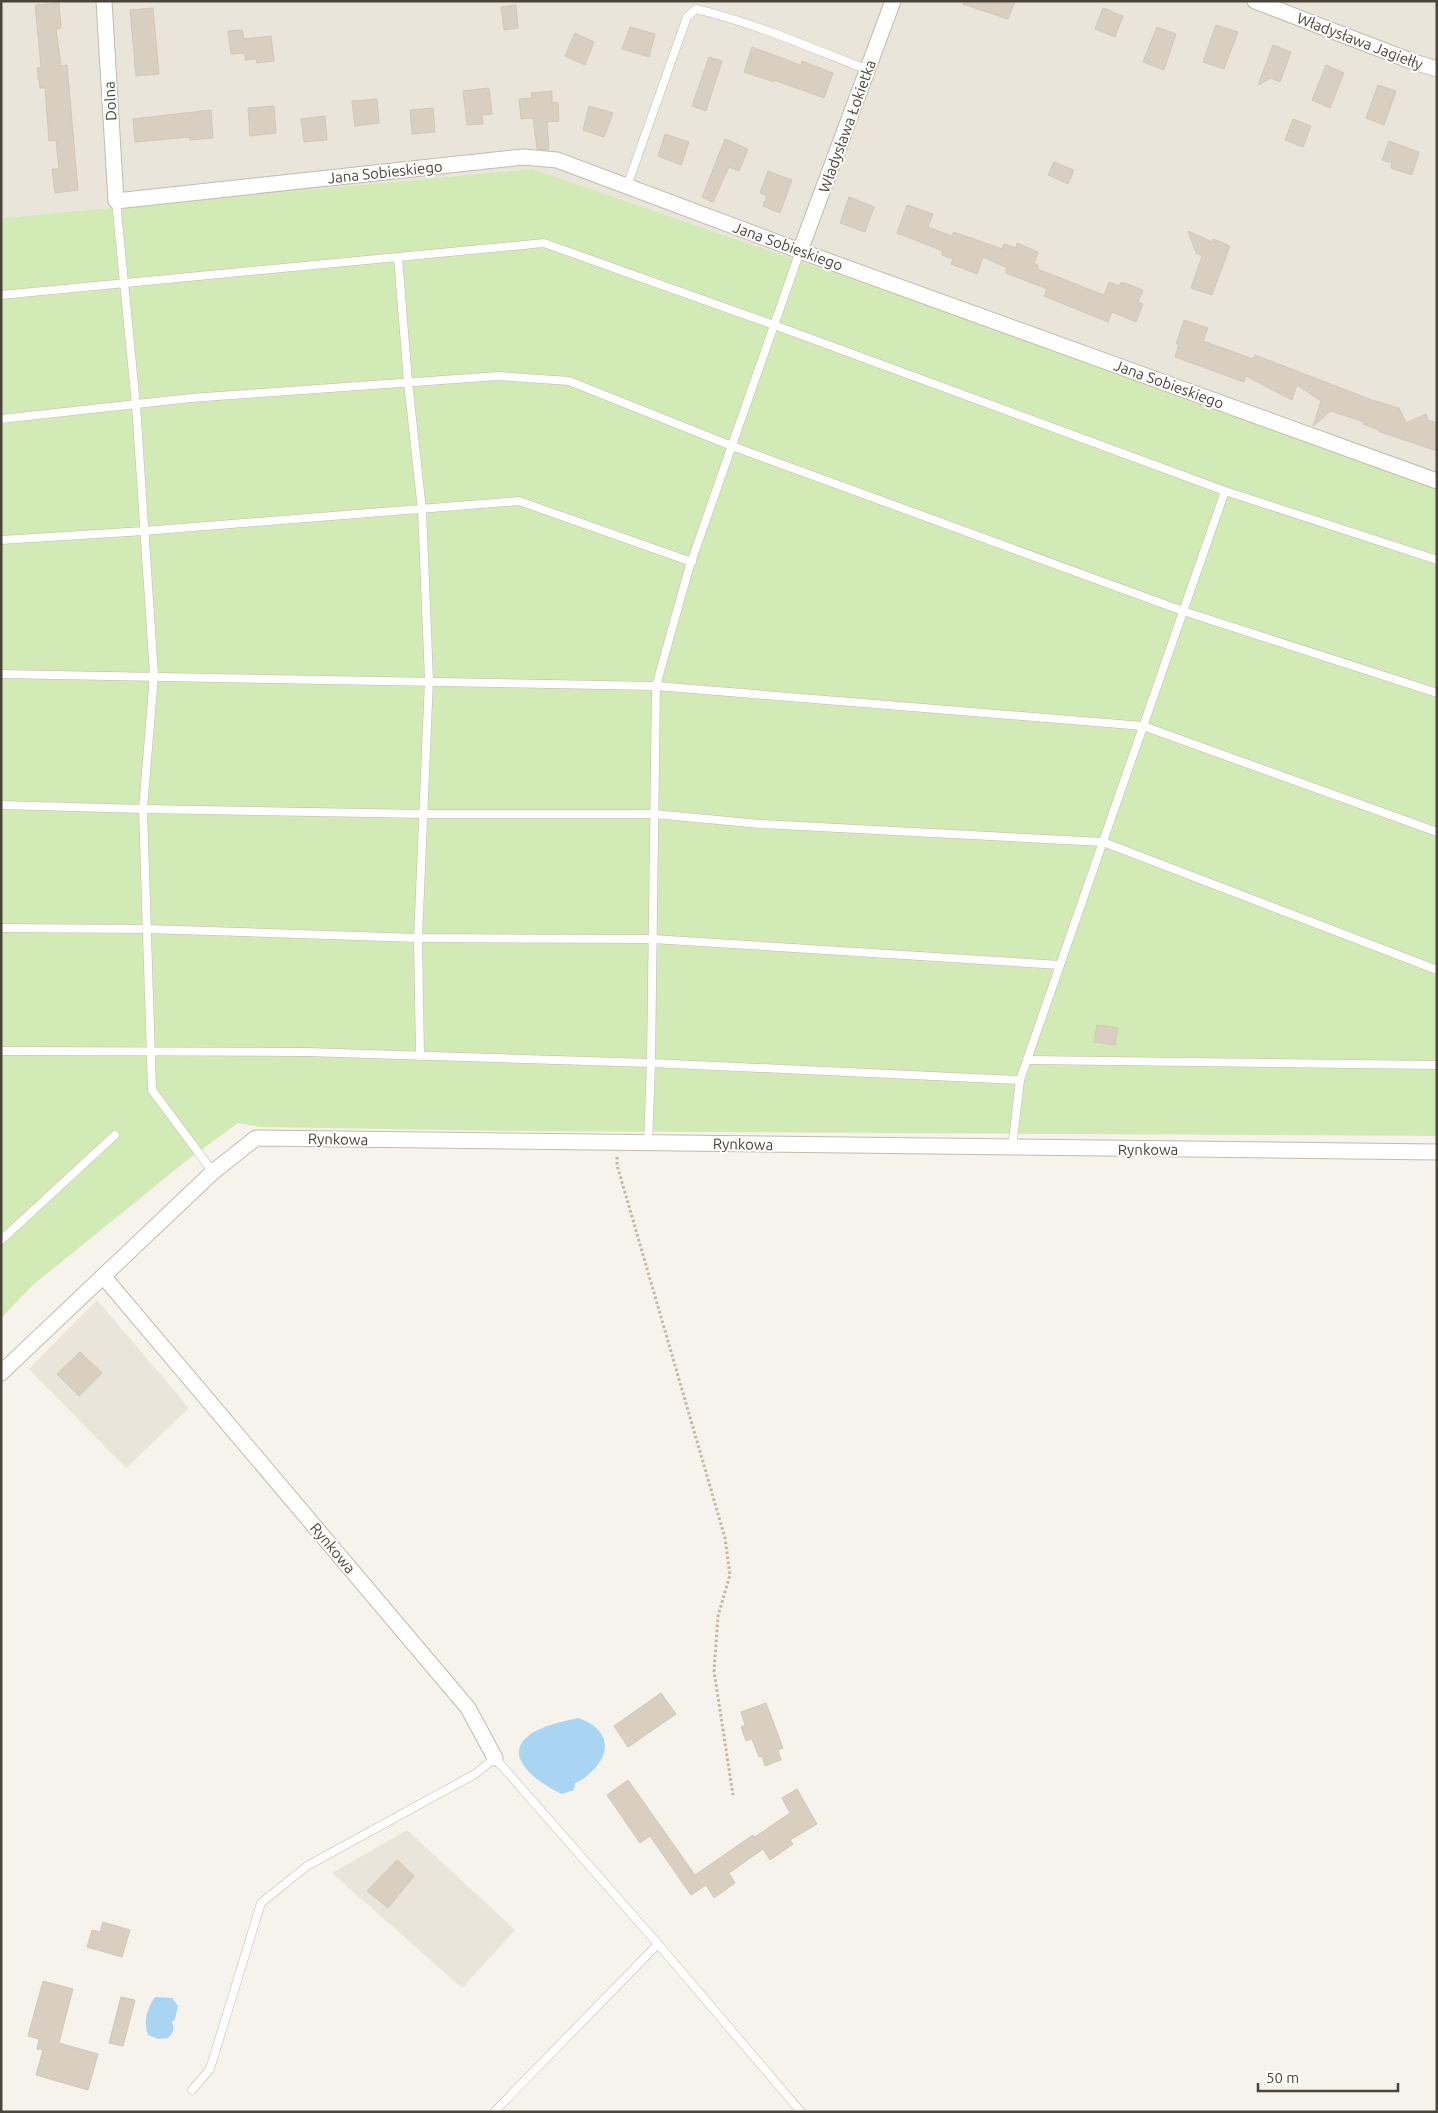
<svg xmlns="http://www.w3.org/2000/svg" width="1438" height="2113" font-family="Ubuntu,sans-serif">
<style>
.residential{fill:#eae5da}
.green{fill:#d2eab5}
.water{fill:#a9d4f2}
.building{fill:#d8cfc1;stroke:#d3c7b4}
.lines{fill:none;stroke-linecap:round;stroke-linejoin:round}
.service-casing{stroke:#c2bbae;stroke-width:9}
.minor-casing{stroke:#c2bbae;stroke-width:17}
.path{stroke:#c4b79f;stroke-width:3;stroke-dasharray:2.5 2.5;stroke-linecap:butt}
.service{stroke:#fff;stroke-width:8}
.minor{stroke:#fff;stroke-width:15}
.labels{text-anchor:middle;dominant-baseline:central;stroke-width:4;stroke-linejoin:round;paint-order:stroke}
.street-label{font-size:15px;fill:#4b4439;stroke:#fff}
</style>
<rect width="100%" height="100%" fill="#f6f3ec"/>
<g class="residential">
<polygon points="1,1 1437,1 1437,497 532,169 1,218"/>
<polygon points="97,1300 189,1408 126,1468 29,1369"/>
<polygon points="407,1830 515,1930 462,1988 332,1873"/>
</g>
<polygon class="green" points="532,169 1437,481 1437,1136 510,1131 260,1127 238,1123 186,1161 33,1285 1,1318 1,218"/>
<g class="water">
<path d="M578 1718C603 1726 614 1745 596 1767 589 1774 584 1780 575 1783L574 1790 562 1794C546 1787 503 1761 525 1739 538 1726 561 1722 578 1718Z"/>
<path d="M155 1997 172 1998 178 2006 175 2019 172 2022C175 2028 173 2034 168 2038L158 2039 148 2035C143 2021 147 2009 155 1997Z"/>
</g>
<g class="building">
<polygon points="964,1 1015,1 1008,19 963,4"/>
<polygon points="59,3 61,28 56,29 61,66 67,65 78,190 55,193 52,169 59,169 56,140 49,141 45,88 40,88 37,68 41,67 35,5"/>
<polygon points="516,5 518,28 504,30 501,7"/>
<polygon points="153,8 159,74 136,76 130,10"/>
<polygon points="1103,8 1123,16 1115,37 1095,29"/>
<polygon points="1216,25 1238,32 1224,69 1203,62"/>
<polygon points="630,27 655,34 649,57 622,49"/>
<polygon points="1157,27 1176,34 1164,70 1143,62"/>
<polygon points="242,30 244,39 271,36 274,61 257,63 256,59 245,60 245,53 231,54 228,31"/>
<polygon points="575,33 594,42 585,65 565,56"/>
<polygon points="1273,45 1291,52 1280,82 1271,78 1258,85"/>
<polygon points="752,47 801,65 802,61 833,73 824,98 774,80 774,82 744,72"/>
<polygon points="709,57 722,61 706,111 692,106"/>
<polygon points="1326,65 1344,73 1330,108 1312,100"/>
<polygon points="1378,85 1396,91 1384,125 1366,118"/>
<polygon points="489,88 492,114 482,115 483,124 467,125 463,91"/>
<polygon points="552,91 552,102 558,103 559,121 547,122 549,150 537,149 533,118 521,119 519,99 532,98 531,93"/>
<polygon points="377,99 379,123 355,126 352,101"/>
<polygon points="274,106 276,133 250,136 248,108"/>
<polygon points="589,106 613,113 604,137 583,130"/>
<polygon points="433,108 435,132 412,134 410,110"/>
<polygon points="211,110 213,138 190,140 190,137 135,142 133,119"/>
<polygon points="325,116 327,140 304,142 301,119"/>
<polygon points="1293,119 1311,126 1303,147 1285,140"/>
<polygon points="665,134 689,142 681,165 658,156"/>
<polygon points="725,139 748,149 739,171 729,167 713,202 702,197"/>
<polygon points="1389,141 1419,152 1412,175 1391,168 1392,163 1382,160"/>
<polygon points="1054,162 1074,170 1068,184 1048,175"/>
<polygon points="768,171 792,180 780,213 763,206 767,196 760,193"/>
<polygon points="849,197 874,207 865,232 840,223"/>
<polygon points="907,205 933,214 928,227 952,236 954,232 1002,249 1004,244 1016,248 1017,243 1038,252 1034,263 1038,265 1037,269 1104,295 1109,282 1119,286 1122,282 1143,290 1138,302 1143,304 1136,322 1112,312 1108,322 1044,296 1047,289 1006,273 1007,268 983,257 977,274 951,264 953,259 942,255 943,251 897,233"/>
<polygon points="1188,231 1212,242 1213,239 1230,246 1212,295 1191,288 1202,256 1196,253"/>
<polygon points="1184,320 1208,328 1203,341 1253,359 1255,355 1372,400 1399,408 1406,423 1426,414 1428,420 1437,423 1437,451 1378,431 1379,430 1363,424 1364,422 1331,411 1313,426 1321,401 1297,385 1292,400 1246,376 1244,382 1175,357 1179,344 1176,344"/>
<polygon points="1097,1025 1118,1028 1115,1045 1094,1042"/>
<polygon points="80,1352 102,1373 79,1396 57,1374"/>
<polygon points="661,1693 676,1714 628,1747 614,1726"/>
<polygon points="766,1703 783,1748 778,1750 781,1760 765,1766 762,1756 759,1757 752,1739 746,1741 741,1727 745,1725 741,1712"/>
<polygon points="628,1780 695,1875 753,1835 755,1837 790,1813 782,1798 797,1789 817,1824 790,1840 793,1844 770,1860 763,1849 729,1873 735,1883 714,1898 706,1885 691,1895 650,1836 640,1843 607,1795"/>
<polygon points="397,1860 414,1876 388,1908 367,1891"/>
<polygon points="103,1922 130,1930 122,1957 87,1947 92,1930 100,1932"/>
<polygon points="43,1981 73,1989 59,2043 98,2054 88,2090 36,2075 43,2050 37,2049 39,2039 28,2036"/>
<polygon points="121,1997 135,2000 123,2046 109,2043"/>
</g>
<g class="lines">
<defs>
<g id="service">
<path d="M627 186 687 17 696 9C755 23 811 48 868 70"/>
<polyline points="116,201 136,405 154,675 143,809 152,1090 213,1172"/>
<polyline points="398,257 408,382 422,510 429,680 418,938 420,1056"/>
<polyline points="1,295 544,243 774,325 1225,491 1020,1080 1012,1148"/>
<polyline points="1,419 191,398 498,376 569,381 732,446 1183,611 1437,693"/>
<polyline points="1225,491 1437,560"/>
<polyline points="1,540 144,531 519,501 692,562"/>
<polyline points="1,674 656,686 1143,726 1437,832"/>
<polyline points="1,805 143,809 425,814 654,814 760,824 1103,842 1437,970"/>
<polyline points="1,928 147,929 418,938 653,939 1060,965"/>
<polyline points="1,1051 307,1052 651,1063 1020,1080"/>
<polyline points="1027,1060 1437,1065"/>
<polyline points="648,1143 651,1063 656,686 689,568 800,251"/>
<polyline points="1,1240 115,1135"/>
<polyline points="192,2090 210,2069 261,1903 307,1866 475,1774 495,1758 658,1944 801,2112"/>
<polyline points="494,2112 658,1944"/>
</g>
<g id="minor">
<polyline points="104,1 116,201 523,157 557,160 800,251 1437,481"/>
<polyline points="1255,1 1411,61 1437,69"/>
<polyline points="800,251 893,1"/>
<polyline points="103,1276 468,1708 495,1758"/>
<polyline points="1,1373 213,1172 256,1138 1437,1152"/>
</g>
</defs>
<use href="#service" class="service-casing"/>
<use href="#minor" class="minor-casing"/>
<polyline class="path" points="617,1157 617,1165 725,1538 730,1575 718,1616 714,1671 733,1795"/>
<use href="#service" class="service"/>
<use href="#minor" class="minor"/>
</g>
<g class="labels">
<g class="street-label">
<text transform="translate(1360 41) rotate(21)">Władysława Jagiełły</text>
<text transform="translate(110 101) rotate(-93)">Dolna</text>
<text transform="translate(847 126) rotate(-70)">Władysława Łokietka</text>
<text transform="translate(385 172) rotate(-6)">Jana Sobieskiego</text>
<text transform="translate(788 246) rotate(20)">Jana Sobieskiego</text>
<text transform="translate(1169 384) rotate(20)">Jana Sobieskiego</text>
<text transform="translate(338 1139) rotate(1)">Rynkowa</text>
<text transform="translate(743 1144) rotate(1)">Rynkowa</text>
<text x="1148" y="1149">Rynkowa</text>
<text transform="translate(333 1548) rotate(50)">Rynkowa</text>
</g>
</g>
<rect width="1438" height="2113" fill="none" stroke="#4b4439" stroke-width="5"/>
<path d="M1258 2083v8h140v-8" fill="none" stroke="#4b4439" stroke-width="2.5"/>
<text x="1266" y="2083" font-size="15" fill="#4b4439" stroke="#ffffff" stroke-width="4" paint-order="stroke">50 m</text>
</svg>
